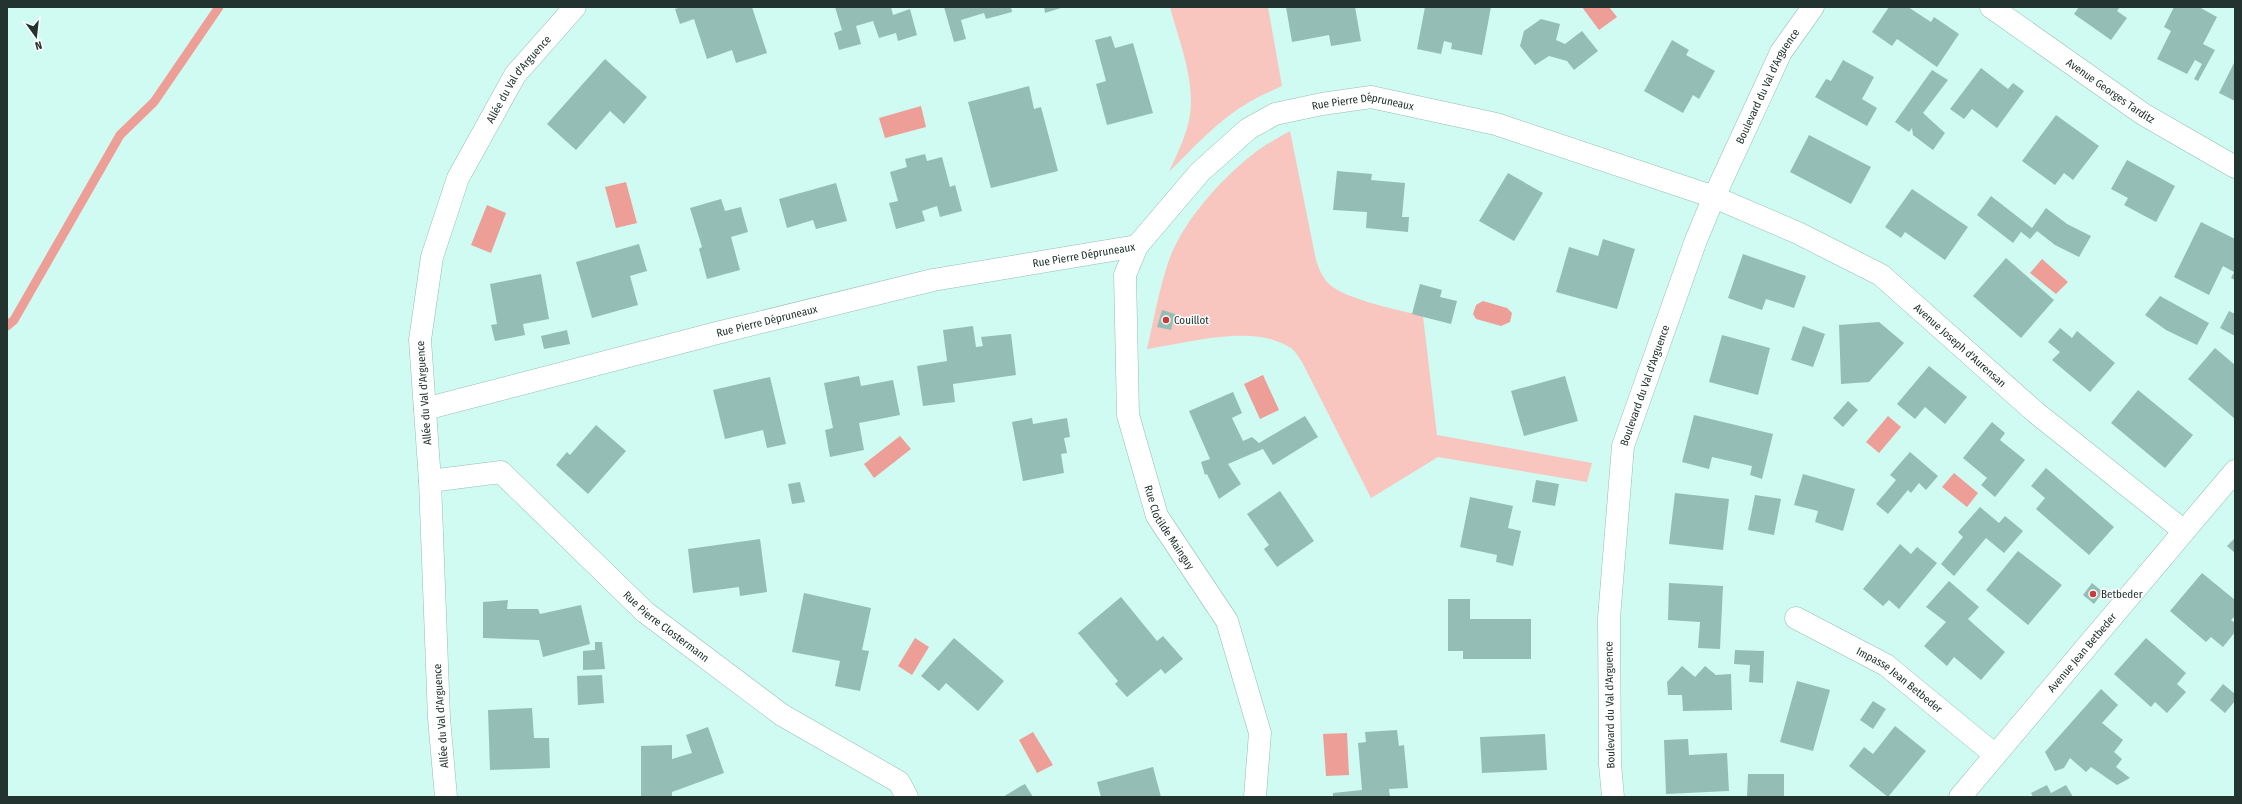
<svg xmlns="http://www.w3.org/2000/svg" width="2242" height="804" font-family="'Fira Sans Condensed',sans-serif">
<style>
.green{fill:#f9c5bf}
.water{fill:#ed9e96}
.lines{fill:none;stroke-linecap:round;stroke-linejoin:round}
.stream{stroke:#ed9e96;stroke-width:9}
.building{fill:#94beb5}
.street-casing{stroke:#94beb5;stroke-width:23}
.street{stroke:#fff;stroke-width:22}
.poi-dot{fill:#c93a38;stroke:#fefefe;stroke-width:1.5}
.labels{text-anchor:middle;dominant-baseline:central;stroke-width:3;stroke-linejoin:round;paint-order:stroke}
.street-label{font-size:11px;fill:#223330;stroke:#fefefe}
.poi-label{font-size:11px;fill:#223330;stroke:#fefefe;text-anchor:start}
</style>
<rect width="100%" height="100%" fill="#d0fbf2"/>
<g class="green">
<path d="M1170 7H1268L1282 86C1272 91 1261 95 1251 101 1219 119 1194 147 1169 172 1177 154 1187 135 1190 115 1195 79 1179 41 1170 7Z"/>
<path d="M1290 131 1316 260C1319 269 1322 277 1329 284 1347 300 1399 310 1423 316L1437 435 1592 463 1587 482 1438 457 1371 498 1302 362C1299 357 1295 351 1291 348 1254 323 1188 343 1147 349 1154 319 1159 289 1169 260 1184 219 1225 174 1261 148 1270 142 1280 137 1290 131Z"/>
</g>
<g class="water">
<polygon points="1582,7 1609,7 1617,17 1599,30"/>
<polygon points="921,106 926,127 885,138 879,118"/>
<polygon points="626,182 637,223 616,228 605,187"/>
<polygon points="487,205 506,213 491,253 471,245"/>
<polygon points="2042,259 2068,282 2056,294 2030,273"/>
<polygon points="1483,301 1507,308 1512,313 1510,322 1501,326 1476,319 1473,314 1476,305"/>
<polygon points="1263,375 1279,410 1260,419 1244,384"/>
<polygon points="1888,416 1901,427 1879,453 1866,442"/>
<polygon points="900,436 911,449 874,478 864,464"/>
<polygon points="1954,473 1978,493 1967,507 1942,487"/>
<polygon points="915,638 929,647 912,675 898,666"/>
<polygon points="1033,732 1053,765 1037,773 1019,740"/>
<polygon points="1347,733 1349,775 1326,776 1323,734"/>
</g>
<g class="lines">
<polyline class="stream" points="7,326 14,320 120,135 154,102 219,7"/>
</g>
<g class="building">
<polygon points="681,7 752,7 767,53 736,63 732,50 707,59 694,19 680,24 675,9"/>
<polygon points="835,7 891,7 893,15 910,9 917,35 898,41 896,33 879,38 873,21 856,26 861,44 839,50 834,33 842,30"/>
<polygon points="944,7 1011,7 1012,12 986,19 984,13 961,20 966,39 954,42"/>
<polygon points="1044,7 1064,7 1045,13"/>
<polygon points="1286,7 1355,7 1361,41 1331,46 1329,35 1292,42"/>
<polygon points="1425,7 1491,7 1482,55 1451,49 1452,43 1444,41 1441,54 1417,49"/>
<polygon points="1889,7 1908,7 1931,22 1934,17 1959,34 1937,67 1897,39 1892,46 1872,32"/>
<polygon points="2079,7 2120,7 2117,11 2127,18 2111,40 2074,14"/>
<polygon points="2174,7 2199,7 2217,17 2203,44 2215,50 2198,81 2194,79 2202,64 2195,60 2187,74 2157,59 2171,31 2164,27"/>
<polygon points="1541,19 1560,24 1556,40 1565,44 1582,31 1598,51 1574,70 1567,61 1549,56 1535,65 1520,46 1524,31"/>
<polygon points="1111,36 1115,48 1133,43 1153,113 1107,125 1096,84 1106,81 1095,40"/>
<polygon points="1672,40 1689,50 1686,55 1715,71 1699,99 1693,95 1683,113 1644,91"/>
<polygon points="605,59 647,97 624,124 610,111 576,150 547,124"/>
<polygon points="1843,60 1874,77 1862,99 1877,108 1867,126 1815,97 1826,79 1831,81"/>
<polygon points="2235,61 2235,101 2219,93"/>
<polygon points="1981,68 2008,89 2013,83 2024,91 1997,128 1972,109 1964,119 1950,109"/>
<polygon points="1932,70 1948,80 1923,113 1945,133 1933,150 1913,135 1912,128 1909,132 1895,122"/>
<polygon points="1029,86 1034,109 1041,107 1058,171 991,188 968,102"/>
<polygon points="2056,115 2099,146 2073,180 2064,173 2055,185 2022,161"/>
<polygon points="1809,135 1871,167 1851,204 1790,172"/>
<polygon points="925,154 927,161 942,157 950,187 955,185 962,211 940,217 937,206 922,211 925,221 896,229 889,203 898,201 890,172 907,167 905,159"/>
<polygon points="2127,160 2175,186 2156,222 2124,205 2128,198 2111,189"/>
<polygon points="1337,171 1372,174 1371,180 1405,183 1402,217 1409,217 1408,232 1366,228 1367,212 1333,210"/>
<polygon points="1508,173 1543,193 1514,241 1479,221"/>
<polygon points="836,183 847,221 816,229 813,220 787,228 779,199"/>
<polygon points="1912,189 1968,227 1945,260 1905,232 1901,238 1885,227"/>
<polygon points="1991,196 2032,228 2046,208 2067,224 2091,236 2079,257 2055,245 2037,231 2030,239 2021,232 2013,243 1977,215"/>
<polygon points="721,199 725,211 741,207 748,232 731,237 740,270 707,279 699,249 702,247 690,208"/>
<polygon points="2201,222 2235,239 2235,280 2231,278 2234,272 2223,266 2209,295 2174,277"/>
<polygon points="1603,239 1635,249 1617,309 1556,292 1569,247 1598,256"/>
<polygon points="639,244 647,271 630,276 638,305 592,318 576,262"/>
<polygon points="1743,254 1806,276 1794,308 1766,299 1762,310 1728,298"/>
<polygon points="2006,258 2054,300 2021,338 1973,296"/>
<polygon points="541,274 549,319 523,324 525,335 495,341 491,325 497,324 490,284"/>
<polygon points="1420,284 1442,290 1440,297 1457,301 1451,324 1412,314"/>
<polygon points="2160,296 2209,323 2197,345 2166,330 2145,315"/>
<polygon points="1162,310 1175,314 1171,330 1157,327"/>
<polygon points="2229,311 2235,314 2235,336 2220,328"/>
<polygon points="1879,322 1904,343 1869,382 1841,384 1839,325"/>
<polygon points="973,326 976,347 983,346 981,337 1011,334 1016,375 953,384 955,402 923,406 917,366 947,361 943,330"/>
<polygon points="1803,326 1825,334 1813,367 1791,360"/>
<polygon points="2060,328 2072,338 2077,331 2115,363 2090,392 2052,360 2060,352 2048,342"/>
<polygon points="567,330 570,344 544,349 541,336"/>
<polygon points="1722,335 1770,348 1758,395 1709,382"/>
<polygon points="2215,348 2235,365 2234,418 2188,379"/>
<polygon points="1929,366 1967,397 1945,424 1925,407 1915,419 1897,404"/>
<polygon points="859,376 861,386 893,380 900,415 859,423 864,450 830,457 825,430 833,428 824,383"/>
<polygon points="1565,376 1578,421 1524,436 1511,391"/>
<polygon points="770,377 786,444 767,448 763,430 725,439 713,390"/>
<polygon points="2138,390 2193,435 2165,468 2111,423"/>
<polygon points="1233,392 1242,413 1232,418 1243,441 1252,437 1259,443 1305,416 1318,437 1273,465 1263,449 1228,464 1241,484 1219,499 1207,474 1205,475 1201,462 1210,459 1189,411"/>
<polygon points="1848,401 1858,410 1843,427 1833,418"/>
<polygon points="1694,415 1773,434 1762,479 1750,475 1752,466 1712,457 1709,469 1682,462"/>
<polygon points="1032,418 1033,424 1067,418 1070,437 1064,438 1067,453 1061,454 1064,473 1023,481 1012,422"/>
<polygon points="1992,422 2005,433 2000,440 2025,460 1995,497 1981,485 1987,478 1963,458"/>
<polygon points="596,425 626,451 588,494 556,465 567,452 570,455"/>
<polygon points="1910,452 1938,476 1926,490 1919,483 1911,493 1908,490 1888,514 1876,504 1896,480 1890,475"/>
<polygon points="2046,468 2114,527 2089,555 2036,509 2045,498 2031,486"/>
<polygon points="1803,474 1855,489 1843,531 1815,522 1818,511 1794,505"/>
<polygon points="1536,480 1559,484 1555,506 1532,502"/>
<polygon points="800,482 805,502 792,504 788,484"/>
<polygon points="1280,491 1314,541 1277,567 1264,549 1269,545 1247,514"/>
<polygon points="1675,493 1729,499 1723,550 1669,544"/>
<polygon points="1755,495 1781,499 1774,535 1748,530"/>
<polygon points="1470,497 1513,506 1508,528 1521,531 1513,566 1496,562 1497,555 1460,547"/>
<polygon points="1980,507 1999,523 2005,516 2023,531 2004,553 1986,538 1954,576 1941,564 1963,537 1958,532"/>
<polygon points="2235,538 2235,553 2227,546"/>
<polygon points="760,539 767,592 740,596 739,587 693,593 688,549"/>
<polygon points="1900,544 1911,554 1917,547 1937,563 1899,609 1889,600 1883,606 1863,589"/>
<polygon points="2018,551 2062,585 2028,625 1986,590"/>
<polygon points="2202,573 2235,600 2235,616 2231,620 2235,623 2235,632 2223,647 2211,637 2206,642 2170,611"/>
<polygon points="1949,581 1979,607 1968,619 2005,652 1981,680 1954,657 1947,666 1924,646 1946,622 1926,607"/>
<polygon points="1669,583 1723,586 1720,649 1698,648 1700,622 1668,620"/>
<polygon points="2092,583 2103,592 2094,604 2083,595"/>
<polygon points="804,593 871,608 862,650 869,651 860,691 835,686 840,661 792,652"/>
<polygon points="1121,597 1157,641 1163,636 1183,659 1165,674 1161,669 1127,697 1115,684 1118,681 1078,633"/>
<polygon points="1448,599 1470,599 1470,619 1531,619 1531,659 1463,659 1463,651 1448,651"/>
<polygon points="508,600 507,609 538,609 540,614 581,605 590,644 543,657 539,640 483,638 483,602"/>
<polygon points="954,638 1004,681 978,711 946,683 939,691 921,676"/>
<polygon points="2146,638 2186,673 2177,684 2186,692 2167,713 2155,702 2151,707 2114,674"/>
<polygon points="595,642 602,642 605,669 583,670 583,651 595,650"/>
<polygon points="1735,650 1764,651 1763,683 1749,682 1750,665 1734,664"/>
<polygon points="1682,666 1695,677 1705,666 1716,675 1731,674 1732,710 1683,711 1682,695 1668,695 1667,682"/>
<polygon points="602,675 604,703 578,705 577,676"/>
<polygon points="1797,681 1830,690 1813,751 1780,742"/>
<polygon points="2223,684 2235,694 2235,701 2225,713 2210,700"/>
<polygon points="2101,689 2118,705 2102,723 2123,740 2114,752 2122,759 2116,767 2130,778 2117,785 2091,767 2086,772 2070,758 2064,768 2055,771 2045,752"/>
<polygon points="1873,701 1886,709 1873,729 1860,720"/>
<polygon points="532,708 534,738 549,738 550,768 490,770 488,710"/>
<polygon points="1895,726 1926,751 1888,797 1849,766 1864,747 1873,754"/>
<polygon points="708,727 724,773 672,792 672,797 641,797 641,746 672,745 672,759 692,753 686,735"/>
<polygon points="1397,730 1399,746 1404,745 1408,788 1389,789 1390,797 1333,797 1333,793 1362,790 1358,743 1366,742 1365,732"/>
<polygon points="1545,734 1547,770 1482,773 1480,737"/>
<polygon points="1688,739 1689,755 1727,753 1729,791 1666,794 1664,740"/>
<polygon points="1153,767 1161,797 1101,797 1097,782"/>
<polygon points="1748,774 1784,774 1784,797 1747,797"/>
<polygon points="1025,784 1033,797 1003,797 1021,786"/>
<polygon points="2047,785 2051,793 2066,785 2073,797 2033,797 2031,793"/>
</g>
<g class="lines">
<defs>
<g id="street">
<path id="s1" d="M1991 7 2143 114 2235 167"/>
<path id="s2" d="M1137 246 1125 275 1128 415 1157 516 1227 621 1260 733 1255 797"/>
<path id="s3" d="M425 409 717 333 933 280 1137 246 1200 172 1248 129 1275 114 1322 104 1371 97 1496 124 1714 197 1798 233 1881 275 2034 411 2184 531"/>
<path id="s4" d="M430 481 501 472 645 612 782 715 899 782 907 797"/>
<path id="s5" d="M1796 618 1886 665 1994 754"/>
<path id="s6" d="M446 797 439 718 430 481 420 340 432 257 458 178 515 75 575 7"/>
<path id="s7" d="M1613 797 1610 764 1609 618 1623 446 1696 240 1714 197 1781 52 1813 7"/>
<path id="s8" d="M1960 797 2235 471"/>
</g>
</defs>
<use href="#street" class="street-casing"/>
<use href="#street" class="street"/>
</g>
<g class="poi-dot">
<circle cx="1166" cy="320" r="4"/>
<circle cx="2093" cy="594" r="4"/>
</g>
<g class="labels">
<g class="street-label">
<text stroke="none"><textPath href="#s6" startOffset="741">Allée du Val d'Arguence</textPath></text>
<text stroke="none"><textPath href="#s7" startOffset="740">Boulevard du Val d'Arguence</textPath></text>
<text stroke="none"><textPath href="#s1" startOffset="146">Avenue Georges Tarditz</textPath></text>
<text stroke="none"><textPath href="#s3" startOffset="1013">Rue Pierre Dépruneaux</textPath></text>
<text stroke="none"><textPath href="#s3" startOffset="677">Rue Pierre Dépruneaux</textPath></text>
<text stroke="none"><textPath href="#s3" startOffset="353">Rue Pierre Dépruneaux</textPath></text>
<text stroke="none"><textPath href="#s3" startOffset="1669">Avenue Joseph d'Aurensan</textPath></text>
<text stroke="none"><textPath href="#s7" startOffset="416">Boulevard du Val d'Arguence</textPath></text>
<text transform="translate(424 393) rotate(-94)">Allée du Val d'Arguence</text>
<text stroke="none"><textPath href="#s2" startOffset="292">Rue Clotilde Mainguy</textPath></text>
<text stroke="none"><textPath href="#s4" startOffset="298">Rue Pierre Clostermann</textPath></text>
<text stroke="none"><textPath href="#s8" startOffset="189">Avenue Jean Betbeder</textPath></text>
<text stroke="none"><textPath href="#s5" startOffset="121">Impasse Jean Betbeder</textPath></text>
<text transform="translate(1610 705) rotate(-91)">Boulevard du Val d'Arguence</text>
<text transform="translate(441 716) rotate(-94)">Allée du Val d'Arguence</text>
</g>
<g class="poi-label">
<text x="1174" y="320">Couillot</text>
<text x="2101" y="594">Betbeder</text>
</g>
</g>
<rect width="2242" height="804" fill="none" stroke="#223330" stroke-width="16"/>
<g transform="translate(36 36) rotate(165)" stroke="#fefefe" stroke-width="3" paint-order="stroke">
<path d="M0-3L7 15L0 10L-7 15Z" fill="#223330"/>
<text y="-6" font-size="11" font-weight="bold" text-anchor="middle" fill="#223330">N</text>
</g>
</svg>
